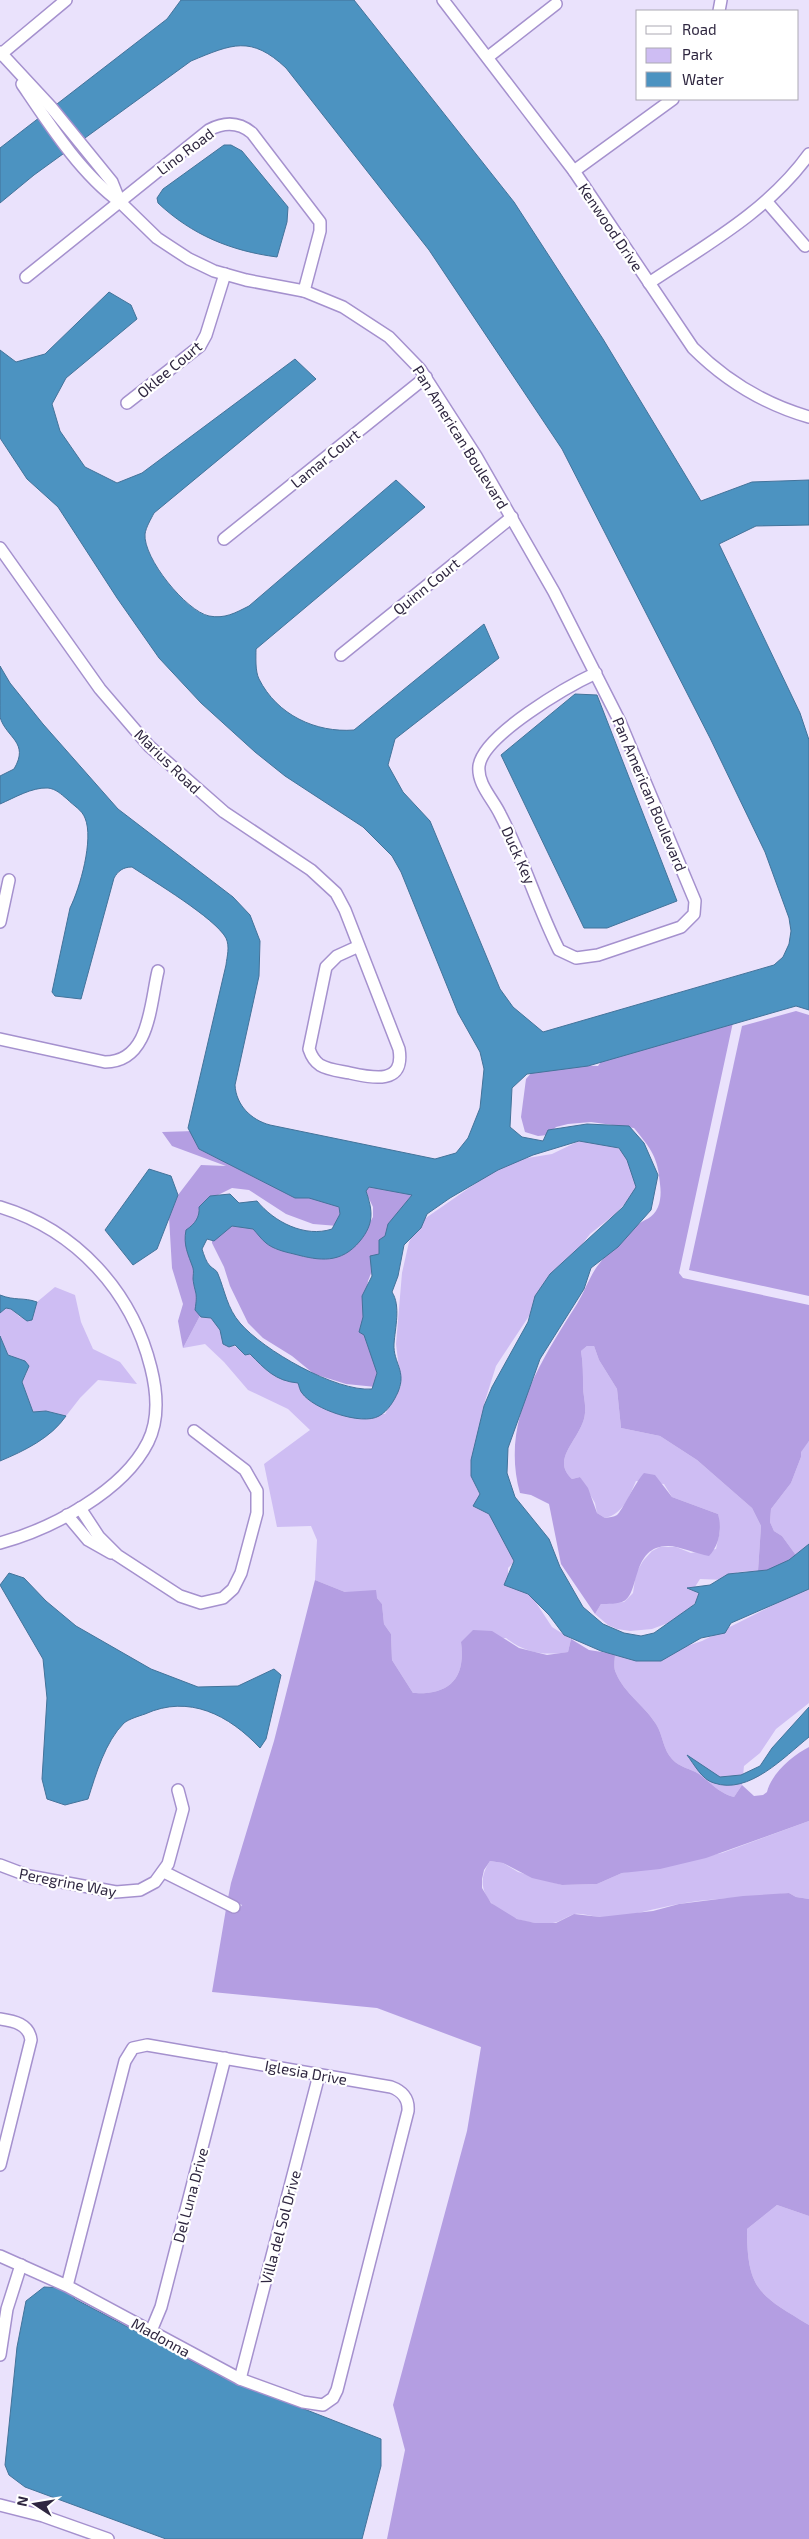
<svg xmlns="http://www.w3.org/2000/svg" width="809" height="2539" font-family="'Exo 2',sans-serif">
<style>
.green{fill:#cebdf3}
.forest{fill:#b49ee2}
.water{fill:#4c93c1;stroke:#43739a;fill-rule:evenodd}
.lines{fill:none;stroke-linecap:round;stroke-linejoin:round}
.minor-casing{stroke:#a591ce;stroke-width:14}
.minor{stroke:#fff;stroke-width:11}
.labels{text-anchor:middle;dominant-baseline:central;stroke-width:4.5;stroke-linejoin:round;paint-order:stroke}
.street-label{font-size:15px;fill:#2f2740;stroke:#fff}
</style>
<rect width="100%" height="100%" fill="#eae2fc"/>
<g class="green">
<path d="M583 1139 606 1141 627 1154 638 1190 615 1214 590 1234 539 1301 496 1366 485 1401 477 1439 476 1487 496 1524 518 1558 508 1568V1577L533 1598 552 1627 571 1639 568 1652C544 1656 525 1653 506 1638L461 1642C466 1679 449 1695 413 1693L392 1660 391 1634 384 1624 382 1604 377 1598 356 1592H345L315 1580 317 1540 311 1526 277 1527 264 1464 310 1430 288 1409 248 1390 224 1362 205 1344 183 1348 202 1312 204 1300 234 1346 266 1364 372 1414H385L401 1386 396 1344 402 1273 409 1242 420 1222 492 1172 515 1160 552 1154Z"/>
<polygon points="55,1287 75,1295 81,1322 93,1349 120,1362 137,1384 98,1380 80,1398 66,1416 47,1411 33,1412 22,1382 27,1372 12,1356 8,1355 0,1336 0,1313 6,1308 11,1309 20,1317 32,1319 37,1302"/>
<path d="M587 1346H594L599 1360 617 1389 621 1428 660 1436 697 1460 752 1508 761 1526 758 1571 738 1572 727 1580 700 1579 693 1590 702 1596 679 1619 652 1629 630 1631 617 1629 608 1625 595 1614 601 1604 624 1602 633 1593 636 1573 643 1561 652 1551 660 1547H676L691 1553 716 1549 720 1531 718 1514 672 1497 664 1484 636 1481C629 1497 623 1514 605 1518L597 1513 595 1503 580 1477 572 1479C549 1458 583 1438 585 1413 586 1404 583 1395 583 1386 583 1374 583 1363 581 1351Z"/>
<polygon points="809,1441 809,1546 798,1558 782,1536 774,1531 770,1522 771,1509 791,1483 801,1457 800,1452"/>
<path d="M809 1584V1703L776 1729 760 1753 744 1766 742 1785 734 1797C720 1794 710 1782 699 1774 690 1768 680 1768 672 1759 663 1750 663 1735 656 1724 645 1706 624 1693 616 1673 613 1667 615 1660 615 1654H663L702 1641 799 1592Z"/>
<path d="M809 1821V1899L796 1897 789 1893C753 1898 715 1897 679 1904 654 1908 627 1918 601 1917 592 1917 583 1913 575 1914 569 1915 563 1920 557 1922 551 1924 541 1924 535 1923 503 1919 467 1895 490 1861L503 1863 518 1872 562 1885 597 1884 622 1873 722 1853Z"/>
<path d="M777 2205 809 2216V2325C760 2295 747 2291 747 2229Z"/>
</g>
<g class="forest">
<polygon points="796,1011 809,1015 809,1296 689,1270 742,1026"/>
<path d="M735 1013 679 1273 683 1278 809 1305V1441L801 1452V1457L791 1483 771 1509 770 1522 774 1531 782 1536 798 1558 785 1570 758 1571 761 1526 752 1508 697 1460 660 1436 621 1428 617 1389 599 1360 594 1346H587L581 1351C583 1363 583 1374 583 1386 583 1395 586 1404 585 1413 583 1438 549 1458 572 1479L580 1477 588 1488 597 1513 605 1518C609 1517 614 1517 617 1515 622 1511 636 1481 644 1473L655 1475 672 1497 718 1514C722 1528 720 1544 709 1556 697 1554 679 1546 668 1546 631 1546 640 1593 624 1601 619 1604 607 1604 601 1604L595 1614 561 1564 549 1504 531 1495 520 1493C500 1422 541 1361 577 1304 585 1291 590 1275 599 1264 609 1251 624 1237 636 1226 644 1219 653 1219 658 1207 661 1200 661 1191 660 1184 658 1157 651 1149 634 1128L591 1122 568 1124 556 1127 548 1135 538 1136 525 1132 521 1117 526 1079 539 1064 598 1066C605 1055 614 1054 626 1055L639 1043Z"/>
<polygon points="194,1131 327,1195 344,1213 338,1226 313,1224 286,1214 249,1190 232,1188 216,1196 201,1209 189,1240 202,1312 183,1348 178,1321 183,1304 172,1268 169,1217 178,1195 201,1165 226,1166 172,1146 162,1132"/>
<polygon points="363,1186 416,1188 383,1243 368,1281 362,1327 379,1361 376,1387 346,1384 314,1374 292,1356 263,1338 248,1323 230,1286 224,1267 212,1243 212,1238 220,1229 248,1221 260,1230 360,1240 373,1217 373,1207"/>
<path d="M315 1580 345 1592 376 1590 377 1598 382 1604 384 1624 391 1634 392 1660 413 1693C449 1695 466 1679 461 1642L473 1630 492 1631 519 1648 547 1655 568 1652 571 1639 589 1650 615 1654C615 1660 613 1667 616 1673 624 1693 645 1706 656 1724 663 1735 663 1750 672 1759 680 1768 690 1768 699 1774 710 1782 720 1794 734 1797L742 1785 754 1796 763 1795 767 1792C771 1774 793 1755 809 1747V1821L706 1858 660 1869 622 1873 597 1884 562 1885 532 1878 503 1863 490 1861 484 1870 482 1879V1888L491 1903 517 1919 535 1923H556L574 1914 600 1917 653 1911 679 1904 743 1896 789 1893 796 1897 809 1899V2216L777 2205 747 2229C747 2291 760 2295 809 2325V2539H387L405 2450 393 2405 467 2131 481 2047 377 2008 212 1992 226 1909 236 1914 242 1905 228 1898 231 1883 274 1741Z"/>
</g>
<g class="water">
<path d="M181 0H354L514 202 603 339 701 501 752 482 809 480V525L756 526 719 544 800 713 809 740V1010L796 1006 588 1066 527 1074 512 1088 510 1127 522 1137 543 1141 548 1130 587 1124 629 1126 644 1143 658 1175 651 1210 618 1247 591 1268 584 1289 540 1359 508 1448 507 1473 515 1497 549 1539 560 1567 583 1607 603 1624 624 1633 641 1636 654 1633 695 1604 699 1593 687 1588 710 1585 728 1574 767 1570 789 1560 809 1544V1589L731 1623 725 1633 701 1638 661 1661H636L601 1651 564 1635 549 1615 528 1594 504 1585 514 1561 489 1514 473 1506 480 1494 471 1476V1460L484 1406 492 1387 528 1322 535 1296 550 1274 623 1207 636 1187 627 1160 619 1148 579 1141 533 1155 498 1170 450 1198 427 1214 421 1228 404 1245 398 1276 392 1292C401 1306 395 1328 394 1344 393 1363 407 1371 398 1392 394 1401 388 1411 379 1416 362 1426 313 1409 302 1393 300 1391 299 1386 298 1383 275 1381 265 1369 250 1354L245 1355 235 1345 229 1347 223 1344 220 1330 211 1318 201 1317 195 1310C198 1291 195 1295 193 1279 193 1275 194 1272 193 1268 188 1254 183 1245 186 1230 195 1224 200 1217 199 1207L210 1196 230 1194 239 1203 257 1201C274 1222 305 1238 332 1229L340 1214 339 1207 309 1198H295L199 1149 188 1128 226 965C227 956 230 947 226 938 215 918 153 881 132 867 123 867 118 871 114 878L81 999 55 996 52 992 70 908C80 888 94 839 85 818 82 810 74 806 67 799 61 794 56 789 48 788 32 787 14 798 0 804V776L14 769C30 742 6 738 0 717 0 704 0 680 0 666L10 683 43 724 118 809 233 897 250 915 260 941 259 976 235 1085C236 1105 251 1120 270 1125L435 1159 456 1153 468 1138 480 1108 484 1069 480 1052 458 1013 401 872 392 856 363 827 285 776 255 752 201 703 159 658 117 598 58 507 27 479 0 438V350L16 362 45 354 109 292 131 305 137 319 66 378 52 404 60 431 85 467 117 483 142 473 295 359 316 379 154 513C151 519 146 527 145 534 143 558 186 611 209 616 225 619 235 613 249 606L396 480 425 507 256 649C256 657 255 671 259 679 277 715 316 733 354 730L484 624 499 658 395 739 388 765 403 792 430 821 500 989 513 1007 543 1032 774 965 783 957 789 944 791 931 789 918 765 852 710 738 562 449 429 250 286 68C251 35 232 44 191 61L34 175 0 203V148L167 19ZM369 1187 412 1195 388 1224 385 1236 379 1240V1254L370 1256 372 1276 362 1296 363 1317 359 1332 364 1335 377 1373 372 1389C336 1392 263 1350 240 1323 227 1308 225 1291 218 1274 217 1270 213 1269 210 1266 206 1262 204 1255 202 1249L207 1239 214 1241 232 1226 253 1229C257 1233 261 1239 266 1243 273 1249 285 1252 294 1254 320 1261 341 1264 360 1241 374 1224 373 1211 366 1191Z"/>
<path d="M224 145H231L242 151 288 207 287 222 277 257C231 251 192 235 158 203L157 198 163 189Z"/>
<polygon points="575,694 597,695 677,901 607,928 584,928 501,755"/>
<polygon points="149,1169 171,1176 178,1195 157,1249 133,1265 105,1230"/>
<path d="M0 1295C15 1301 23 1297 37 1302L32 1320 27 1321 11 1309 6 1308 0 1313Z"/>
<path d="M0 1336 8 1355 25 1361 29 1366 22 1382 33 1412 46 1411 66 1416C51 1438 24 1451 0 1461Z"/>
<path d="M9 1573 24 1578 46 1601 76 1626 151 1669 198 1687 238 1686 274 1669 281 1675 266 1739 260 1748C229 1715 189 1694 145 1714 139 1716 129 1719 124 1723 105 1742 96 1774 88 1799L65 1805 47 1799 42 1779 47 1698 43 1659 0 1585Z"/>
<path d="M809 1707V1737C784 1757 749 1795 714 1783 702 1780 694 1764 687 1755L720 1777 741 1775 760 1766 772 1748Z"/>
<polygon points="44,2287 65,2288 75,2299 222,2377 381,2439 381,2466 362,2539 166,2539 25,2487 9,2475 5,2465 17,2347 26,2301"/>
</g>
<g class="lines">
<defs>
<g id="minor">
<path d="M443 0 574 171 693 348C726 381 764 404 809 417"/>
<polyline points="719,11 721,0"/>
<path d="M0 52 51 107 112 182 120 202 157 238 189 259 214 271 246 280 304 291 343 307 389 337 420 369 476 456 554 592 620 722 695 901 694 914 681 927 598 955 576 958 559 950C537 906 523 858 500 814 493 799 477 784 479 766 483 735 568 686 596 673"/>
<polyline points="0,55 66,0"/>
<polyline points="488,57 556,4"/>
<path d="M22 84C49 124 81 174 120 202"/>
<polyline points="574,171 673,99"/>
<polyline points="767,202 805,246"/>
<path d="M26 277 209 130C224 122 239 122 252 133L320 222V231L304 291"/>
<path d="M649 283C706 245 768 211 809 154"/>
<polyline points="127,403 200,346 206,335 225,274"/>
<polyline points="224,539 426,377"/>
<path d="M0 548 100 689 149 746 224 812 311 870 336 893 345 910 399 1049C405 1085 373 1078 350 1073 340 1071 328 1070 320 1065 314 1061 311 1055 309 1049L326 967 337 956 359 946"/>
<polyline points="341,655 512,517"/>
<polyline points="0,922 9,880"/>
<path d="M0 1039 105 1062C150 1062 150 1004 158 971"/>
<path d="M0 1207C76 1230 132 1291 151 1368 157 1392 159 1420 148 1442 123 1492 51 1529 0 1543"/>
<polyline points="80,1508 99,1537 117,1555 180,1596 201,1603 223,1598 233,1589 241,1573 257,1513 257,1491 245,1470 194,1431"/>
<polyline points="67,1515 88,1540 111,1553"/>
<polyline points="0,1865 29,1876 116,1892 140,1890 155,1882 168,1864 183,1809 178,1790"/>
<polyline points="164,1872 234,1907"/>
<path d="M0 2019C14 2021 29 2024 31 2040L0 2165"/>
<path d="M0 2256 67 2286 240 2379 303 2402 323 2405 333 2398 337 2390 408 2111C409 2098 402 2091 391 2087L147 2045 133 2048 125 2061 67 2286"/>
<polyline points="151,2331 161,2307 225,2058"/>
<polyline points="0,2355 7,2309 21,2265"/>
<polyline points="240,2379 319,2075"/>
<polyline points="0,2505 43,2516 108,2539"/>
</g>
</defs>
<use href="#minor" class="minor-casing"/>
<use href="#minor" class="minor"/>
</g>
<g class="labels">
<g class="street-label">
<text transform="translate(185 151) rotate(-37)">Lino Road</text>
<text transform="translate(611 227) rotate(56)">Kenwood Drive</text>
<text transform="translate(169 369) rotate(-40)">Oklee Court</text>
<text transform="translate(461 437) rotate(58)">Pan American Boulevard</text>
<text transform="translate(325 458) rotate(-39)">Lamar Court</text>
<text transform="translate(426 586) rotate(-39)">Quinn Court</text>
<text transform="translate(168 761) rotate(44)">Marius Road</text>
<text transform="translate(650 794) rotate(67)">Pan American Boulevard</text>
<text transform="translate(519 855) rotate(66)">Duck Key</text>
<text transform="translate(68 1882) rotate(11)">Peregrine Way</text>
<text transform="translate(306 2072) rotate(10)">Iglesia Drive</text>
<text transform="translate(190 2195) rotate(-75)">Del Luna Drive</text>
<text transform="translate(280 2227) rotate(-75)">Villa del Sol Drive</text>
<text transform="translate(161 2337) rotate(29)">Madonna</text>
</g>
</g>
<rect x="636" y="10" width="162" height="90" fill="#ffffff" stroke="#aca9b3"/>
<rect x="646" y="26" width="25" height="8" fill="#ffffff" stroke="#aca9b3"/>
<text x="682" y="35" font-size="15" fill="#2f2740">Road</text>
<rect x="646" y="48" width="25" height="15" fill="#cebdf3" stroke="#aca9b3"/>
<text x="682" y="60" font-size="15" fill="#2f2740">Park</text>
<rect x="646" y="72" width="25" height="15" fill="#4c93c1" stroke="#aca9b3"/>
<text x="682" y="85" font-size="15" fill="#2f2740">Water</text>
<g transform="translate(35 2504) rotate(282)" stroke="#ffffff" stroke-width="4" paint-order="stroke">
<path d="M0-4L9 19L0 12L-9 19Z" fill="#2f2740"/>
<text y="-8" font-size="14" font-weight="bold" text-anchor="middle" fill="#2f2740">N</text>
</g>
</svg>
